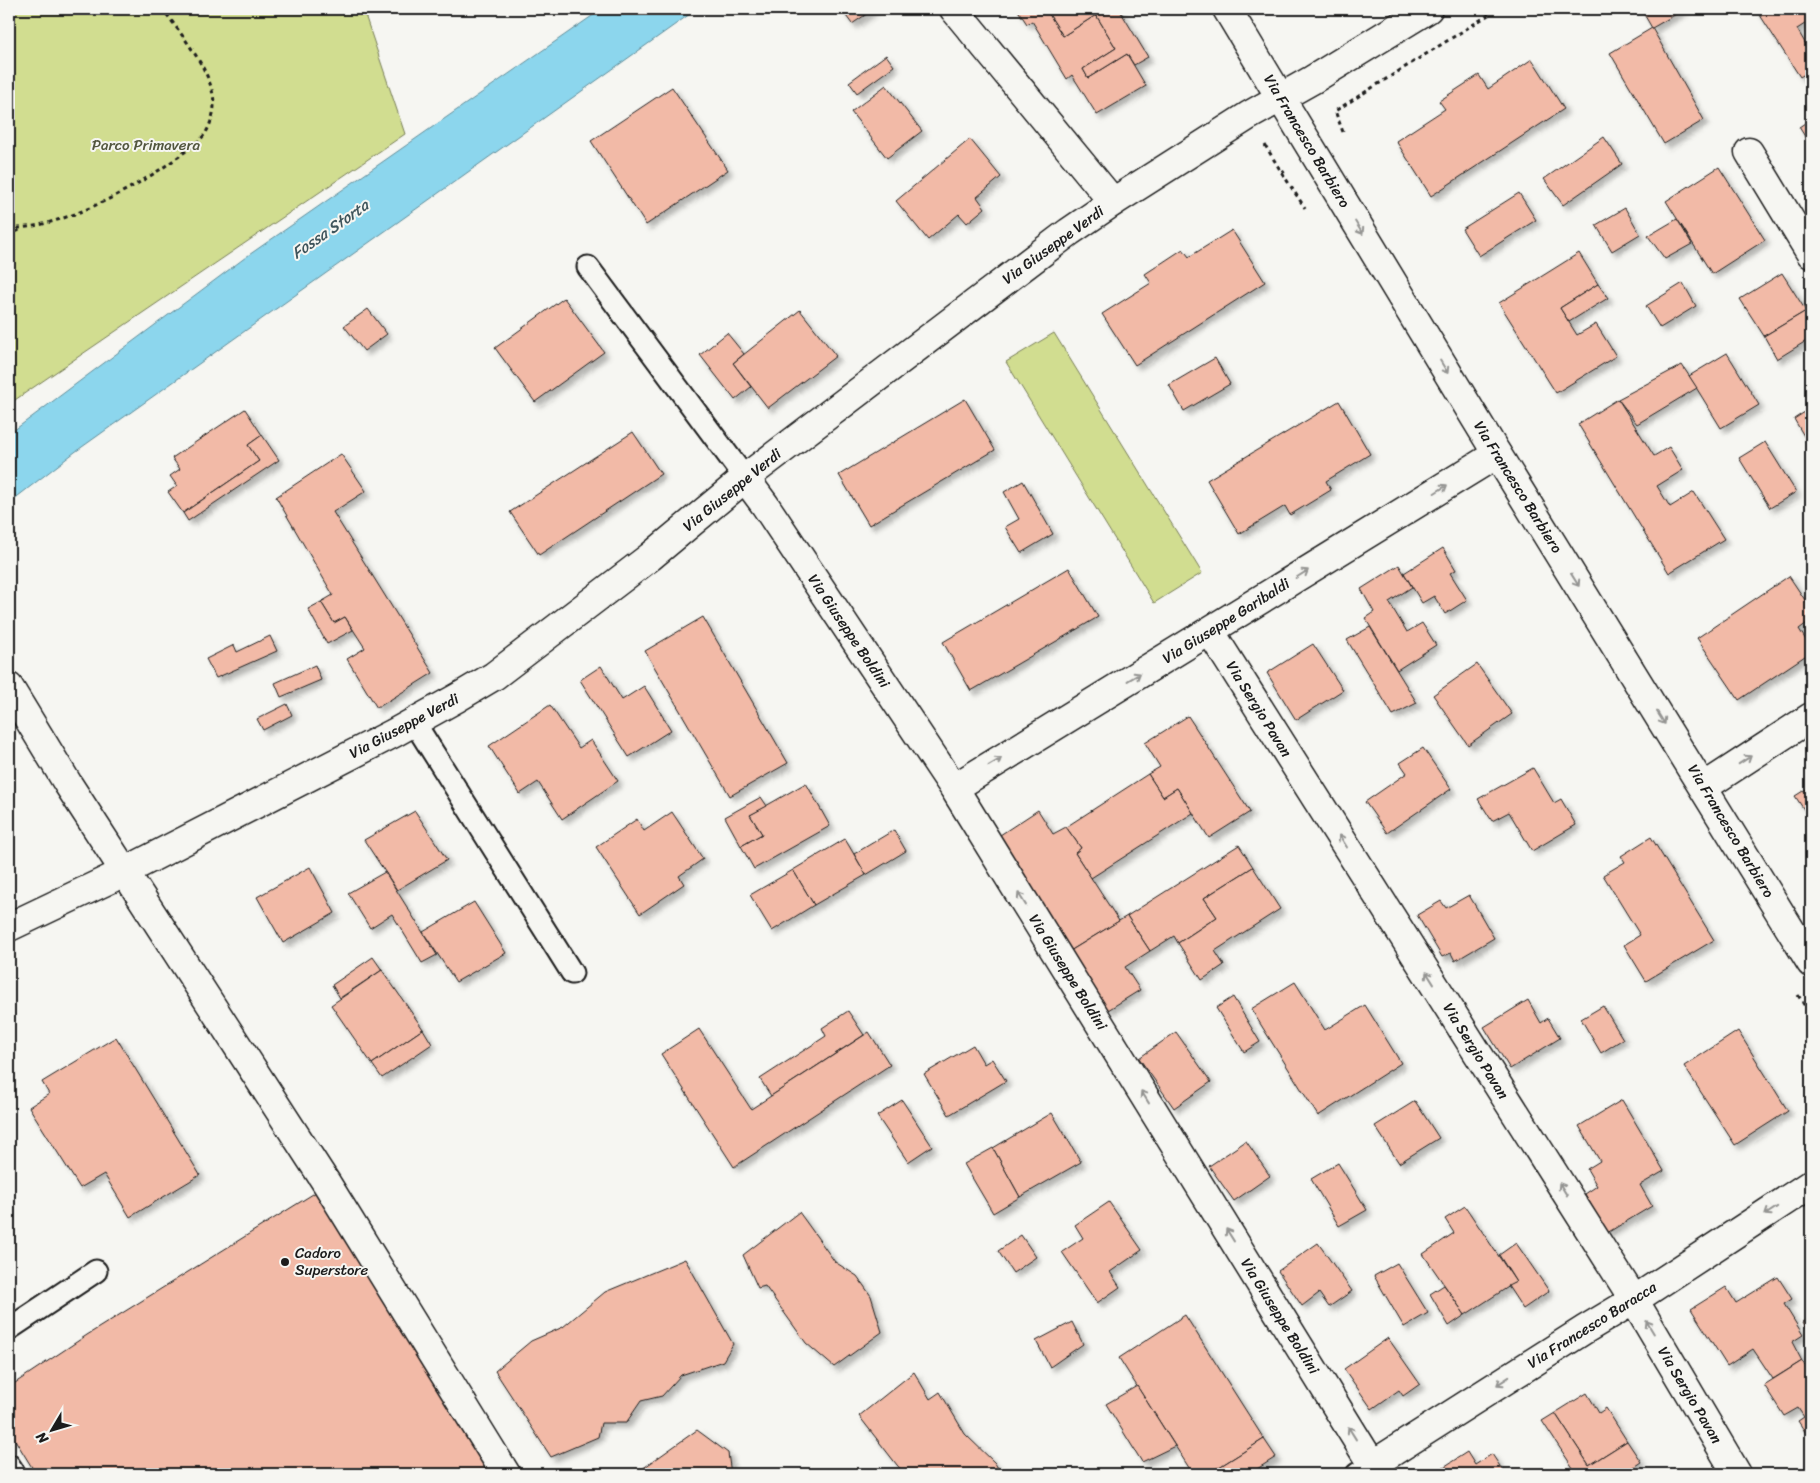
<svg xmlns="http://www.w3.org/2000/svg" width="1820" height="1483" font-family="Sriracha,sans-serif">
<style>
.green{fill:#d1dd90;stroke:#767c56}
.water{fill:#8cd6ed;stroke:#5f8c99}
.building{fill:#f2baa7;stroke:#1c1c1c;filter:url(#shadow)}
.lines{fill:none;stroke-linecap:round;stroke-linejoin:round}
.lane-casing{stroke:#1c1c1c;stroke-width:25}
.street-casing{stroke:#1c1c1c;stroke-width:31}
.secondary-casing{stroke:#1c1c1c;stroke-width:31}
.path{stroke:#1c1c1c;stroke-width:3;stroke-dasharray:4 4;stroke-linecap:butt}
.lane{stroke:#f6f6f2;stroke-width:21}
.street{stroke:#f6f6f2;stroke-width:28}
.secondary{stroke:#f6f6f2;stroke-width:28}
.oneway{stroke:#949492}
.poi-dot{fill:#1c1c1c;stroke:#f6f6f2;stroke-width:2}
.labels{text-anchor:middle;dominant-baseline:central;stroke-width:4;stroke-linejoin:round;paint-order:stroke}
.street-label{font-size:15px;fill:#1c1c1c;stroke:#f6f6f2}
.park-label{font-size:15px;fill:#52563f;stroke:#f6f6f2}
.poi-label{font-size:15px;fill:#1c1c1c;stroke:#f6f6f2;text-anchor:start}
.water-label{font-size:16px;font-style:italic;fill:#3e545b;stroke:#f6f6f2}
</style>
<defs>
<filter id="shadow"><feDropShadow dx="4.5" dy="4.5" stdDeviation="2.5" flood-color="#0004"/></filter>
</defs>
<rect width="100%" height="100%" fill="#f6f6f2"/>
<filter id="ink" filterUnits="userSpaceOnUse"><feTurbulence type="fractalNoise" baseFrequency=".02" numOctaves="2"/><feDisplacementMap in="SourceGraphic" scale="10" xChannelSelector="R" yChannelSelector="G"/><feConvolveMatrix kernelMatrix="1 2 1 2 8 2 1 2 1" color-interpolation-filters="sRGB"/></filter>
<g filter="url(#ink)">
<g class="green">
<polygon points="9,9 363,9 405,134 9,404"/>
<polygon points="1054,333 1202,573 1154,603 1006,362"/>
</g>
<polygon class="water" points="602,9 697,9 75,452 9,503 9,434 246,257"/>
<g class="building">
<polygon points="841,9 874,9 852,24"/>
<polygon points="1017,9 1051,9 1047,11 1063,36 1096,15 1116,48 1083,69 1088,78 1127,54 1146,86 1097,115 1072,75 1067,79 1032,21 1027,24"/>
<polygon points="1051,9 1119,9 1148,57 1134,65 1127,54 1088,78 1083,69 1116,48 1096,15 1063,36 1047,11"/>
<polygon points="1641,9 1685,9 1652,28"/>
<polygon points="1756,9 1811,9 1811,20 1797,29 1811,53 1811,70 1800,77"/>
<polygon points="1652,28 1704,120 1664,144 1610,53"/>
<polygon points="886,55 894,66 857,93 849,82"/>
<polygon points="1532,59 1564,109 1431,196 1396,141 1445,109 1439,101 1479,75 1488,89"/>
<polygon points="886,85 922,131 887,158 851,112"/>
<polygon points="672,87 728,170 646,225 591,141"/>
<polygon points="1811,119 1811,146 1799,127"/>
<polygon points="1604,137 1622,164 1563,205 1544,179"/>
<polygon points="970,139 1001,177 977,197 985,208 967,223 959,214 928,240 896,201"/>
<polygon points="1719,167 1765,240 1712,274 1666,201"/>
<polygon points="1519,193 1536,220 1479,256 1462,229"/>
<polygon points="1625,208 1640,234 1612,251 1596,225"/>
<polygon points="1677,219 1692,244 1665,259 1648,236"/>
<polygon points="1232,230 1265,282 1135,365 1102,314 1151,283 1145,274 1183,249 1189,257"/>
<polygon points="1579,253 1598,284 1560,308 1577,335 1596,324 1616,356 1556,393 1499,303"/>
<polygon points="1782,273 1806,311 1764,336 1740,299"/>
<polygon points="1683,283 1696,306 1660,328 1646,306"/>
<polygon points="1598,284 1608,298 1569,322 1560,308"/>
<polygon points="564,298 604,352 535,402 495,348"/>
<polygon points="368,309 387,334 364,351 344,326"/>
<polygon points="800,310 836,356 768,408 733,363"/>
<polygon points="1806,311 1811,320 1811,338 1777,359 1764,336"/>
<polygon points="727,333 744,354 733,363 751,387 735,400 700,355"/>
<polygon points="1727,353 1759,405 1721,428 1689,376"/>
<polygon points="1215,358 1230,384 1184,411 1169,385"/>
<polygon points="1682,365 1697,388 1637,424 1618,399"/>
<polygon points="965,399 995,450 869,525 839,475"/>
<polygon points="1618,399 1654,456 1669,447 1683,470 1657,486 1670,507 1694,492 1724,539 1669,573 1578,424"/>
<polygon points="1339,401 1370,454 1326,481 1331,490 1290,515 1285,506 1239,534 1207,480"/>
<polygon points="1811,408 1811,448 1794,419"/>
<polygon points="245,409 262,435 248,445 259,461 183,513 168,492 177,486 170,476 180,469 172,458"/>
<polygon points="633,432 661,474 539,555 510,512"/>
<polygon points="262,435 279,460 188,521 183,513 259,461 248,445"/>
<polygon points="1765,442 1796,492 1770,508 1739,458"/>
<polygon points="341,454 366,491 333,512 433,673 377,708 347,659 365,648 345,617 334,623 321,602 333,595 276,497"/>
<polygon points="1023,481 1053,534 1021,553 1005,527 1019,519 1004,492"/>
<polygon points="1443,548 1456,570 1450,573 1467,600 1445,614 1434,596 1422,603 1404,573"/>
<polygon points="1399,565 1412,587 1389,602 1407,632 1422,623 1436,645 1397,670 1365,618 1374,612 1361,589"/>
<polygon points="1069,568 1098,617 971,691 943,642"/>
<polygon points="1789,576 1811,609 1811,620 1799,629 1811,648 1811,652 1739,700 1697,638"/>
<polygon points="321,602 334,623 345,617 353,630 327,644 308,609"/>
<polygon points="703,617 788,763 730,796 645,651"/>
<polygon points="1370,627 1417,703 1393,715 1347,640"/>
<polygon points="270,636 277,651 216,678 206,659 234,645 237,652"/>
<polygon points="1313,644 1343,690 1296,720 1267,673"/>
<polygon points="1477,664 1512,714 1468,745 1433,695"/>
<polygon points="315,665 321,680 281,697 275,683"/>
<polygon points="601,666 622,700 644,686 671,730 629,757 580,680"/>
<polygon points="287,704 292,715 263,730 257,719"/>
<polygon points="550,705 579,748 591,740 618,781 562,819 538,782 520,794 489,746"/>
<polygon points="1188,716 1250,812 1209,838 1177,788 1163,797 1148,774 1160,767 1145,743"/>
<polygon points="1423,748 1451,789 1387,833 1365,802 1407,773 1400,763"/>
<polygon points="1533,768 1554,803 1561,799 1576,825 1532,851 1509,812 1492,821 1478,799"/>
<polygon points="1148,774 1163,797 1177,788 1193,813 1091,878 1075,853 1081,848 1066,827"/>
<polygon points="806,783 830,826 754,869 741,846 762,834 750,815"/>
<polygon points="1811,786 1811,820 1795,796"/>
<polygon points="761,797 767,806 750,815 762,834 741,846 725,817"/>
<polygon points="1038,810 1053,834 1066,827 1081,848 1075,853 1119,921 1070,951 997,837"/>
<polygon points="415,811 447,860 397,890 364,840"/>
<polygon points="672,812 703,859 679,876 684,884 640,914 596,847 637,819 644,831"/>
<polygon points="894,830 906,851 866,875 854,854"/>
<polygon points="1651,837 1714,940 1646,981 1624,945 1640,935 1603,875 1625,862 1621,856"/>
<polygon points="845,839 866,875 814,905 793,870"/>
<polygon points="1239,845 1253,867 1204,898 1217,917 1178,943 1174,936 1150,951 1127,916"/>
<polygon points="310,867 335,913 283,943 257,897"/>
<polygon points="1253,867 1280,909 1215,951 1224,965 1202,980 1178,943 1217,917 1204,898"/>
<polygon points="793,870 814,905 772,931 750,895"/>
<polygon points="385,872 437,955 422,963 392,914 370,928 348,893"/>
<polygon points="1469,895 1494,938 1455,961 1451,953 1442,957 1417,915 1441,901 1446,908"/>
<polygon points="474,902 506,953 456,982 423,932"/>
<polygon points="1127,916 1150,951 1125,967 1140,990 1108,1010 1070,951"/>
<polygon points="373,957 382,970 340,998 332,985"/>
<polygon points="382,970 423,1029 372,1064 331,1005"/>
<polygon points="1295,982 1325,1030 1365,1005 1401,1063 1318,1116 1251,1009"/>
<polygon points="1233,997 1260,1042 1244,1052 1216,1008"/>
<polygon points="1528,1000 1541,1023 1548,1018 1560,1038 1510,1069 1484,1027"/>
<polygon points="1603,1006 1623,1039 1601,1053 1581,1019"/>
<polygon points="848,1011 864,1035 771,1096 760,1079 826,1036 822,1028"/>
<polygon points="423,1029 432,1044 382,1078 372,1064"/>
<polygon points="699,1029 751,1109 869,1032 890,1065 734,1167 661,1054"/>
<polygon points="1738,1031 1788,1111 1735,1145 1684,1066"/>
<polygon points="1176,1032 1211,1082 1174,1108 1139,1058"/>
<polygon points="116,1037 200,1175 130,1217 104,1174 80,1188 29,1107 49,1094 42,1082"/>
<polygon points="973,1045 984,1064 992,1059 1006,1081 949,1115 924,1074"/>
<polygon points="902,1100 932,1146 908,1162 877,1116"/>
<polygon points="1622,1100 1664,1171 1640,1185 1652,1206 1607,1233 1585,1194 1597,1186 1587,1169 1600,1161 1579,1126"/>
<polygon points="1415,1101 1439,1138 1399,1163 1375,1126"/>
<polygon points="1052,1113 1081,1162 1020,1197 993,1148"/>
<polygon points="1246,1141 1270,1176 1234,1201 1209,1166"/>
<polygon points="993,1148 1020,1197 993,1213 964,1164"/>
<polygon points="1338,1163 1367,1210 1339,1226 1311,1179"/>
<polygon points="321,1189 497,1474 36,1474 9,1430 9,1387 87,1335"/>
<polygon points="1109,1202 1142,1250 1110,1272 1120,1287 1097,1303 1062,1252 1083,1238 1075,1225"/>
<polygon points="1465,1206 1516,1282 1465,1315 1423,1254 1454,1233 1445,1219"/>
<polygon points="799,1212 835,1262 857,1276 871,1296 882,1332 834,1367 806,1343 765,1286 758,1288 743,1255"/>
<polygon points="1021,1235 1036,1257 1013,1273 998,1251"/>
<polygon points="1318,1243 1352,1291 1329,1307 1319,1293 1302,1306 1278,1271"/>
<polygon points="1516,1243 1549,1291 1523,1309 1508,1286 1516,1282 1499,1255"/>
<polygon points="685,1259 733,1344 723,1361 681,1375 662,1396 641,1401 626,1423 601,1423 598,1437 551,1457 495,1371 531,1341 563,1327 605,1292"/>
<polygon points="1397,1263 1428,1313 1404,1327 1374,1276"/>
<polygon points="1778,1277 1792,1299 1784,1304 1803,1335 1792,1342 1802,1361 1773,1379 1753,1349 1727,1366 1691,1309 1726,1287 1736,1303"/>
<polygon points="1444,1285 1465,1315 1449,1326 1430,1294"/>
<polygon points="1185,1315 1264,1439 1208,1474 1193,1474 1119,1358"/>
<polygon points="1811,1317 1811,1336 1803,1322"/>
<polygon points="1072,1322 1083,1344 1050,1367 1036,1341"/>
<polygon points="1388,1338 1420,1384 1403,1396 1399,1390 1372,1409 1344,1369"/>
<polygon points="1802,1361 1811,1375 1811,1441 1798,1421 1804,1417 1798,1408 1784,1416 1764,1385"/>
<polygon points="914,1372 930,1399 940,1392 965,1434 995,1463 1001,1474 905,1474 897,1465 859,1416"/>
<polygon points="1137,1386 1175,1446 1142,1462 1106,1404"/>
<polygon points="1587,1393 1599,1413 1606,1408 1627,1441 1589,1465 1555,1413"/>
<polygon points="1555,1413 1589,1465 1627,1441 1641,1462 1623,1474 1577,1474 1542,1421"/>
<polygon points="697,1430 728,1453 731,1474 635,1474"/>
<polygon points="1264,1439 1276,1457 1249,1474 1208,1474"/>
<polygon points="1467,1452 1475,1465 1492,1454 1505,1474 1446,1474 1442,1468"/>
</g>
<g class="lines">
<defs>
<g id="lane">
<polyline points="588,267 745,478"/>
<polyline points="414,722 572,973"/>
<polyline points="9,1329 96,1271"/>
<polyline points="9,1465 15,1474"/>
<polyline points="1357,1474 1372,1465"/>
</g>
<g id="street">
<polyline points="954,9 1113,202"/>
<polyline points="1280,97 1497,454 1811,963"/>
<polyline points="1749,152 1811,254"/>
<polyline points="745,478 765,505 954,788 1378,1474"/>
<polyline points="1210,631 1634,1300 1737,1474"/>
<polyline points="9,687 68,784 327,1184 506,1474"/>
<polyline points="1704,787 1811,717"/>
<polyline points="954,788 1497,454"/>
<polyline points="1372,1465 1584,1330 1634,1300 1811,1184"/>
</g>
<g id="secondary">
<polyline points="1227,9 1280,97"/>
<polyline points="9,927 112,878 394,733 457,698 494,676 650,557 745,478 1069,232 1113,202 1248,116 1312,80 1428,9"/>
</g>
</defs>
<use href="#lane" class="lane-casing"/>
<use href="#street" class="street-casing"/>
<use href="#secondary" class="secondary-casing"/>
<g class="path">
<polyline points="1343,132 1335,111 1498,9"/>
<polyline points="1265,145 1282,173 1285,171"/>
<polyline points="1282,173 1305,208"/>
<path d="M9 228C60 230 142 185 182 154 190 148 199 142 205 134 210 126 214 114 214 105 214 72 181 35 163 9"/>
<polyline points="9,236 21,229"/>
<polyline points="1798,995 1811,1016"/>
</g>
<use href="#lane" class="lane"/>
<use href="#street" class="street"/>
<use href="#secondary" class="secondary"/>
</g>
<defs><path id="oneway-shaft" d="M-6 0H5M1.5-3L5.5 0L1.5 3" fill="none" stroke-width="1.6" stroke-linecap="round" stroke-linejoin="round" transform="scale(1.25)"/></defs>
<g class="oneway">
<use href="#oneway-shaft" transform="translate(1359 228) rotate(59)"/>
<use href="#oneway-shaft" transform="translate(1444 367) rotate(59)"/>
<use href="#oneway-shaft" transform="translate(1441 489) rotate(-32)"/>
<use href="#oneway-shaft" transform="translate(1302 574) rotate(-32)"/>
<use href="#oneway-shaft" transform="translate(1575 580) rotate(58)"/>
<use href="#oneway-shaft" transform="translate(1134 677) rotate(-31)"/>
<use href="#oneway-shaft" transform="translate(1661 718) rotate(58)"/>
<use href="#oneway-shaft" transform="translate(1745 760) rotate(-33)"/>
<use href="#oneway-shaft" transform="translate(995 762) rotate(-31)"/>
<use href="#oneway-shaft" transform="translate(1343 841) rotate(-122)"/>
<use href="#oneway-shaft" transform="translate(1022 899) rotate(-122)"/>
<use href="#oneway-shaft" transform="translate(1430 978) rotate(-122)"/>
<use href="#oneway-shaft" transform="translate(1145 1097) rotate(-122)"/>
<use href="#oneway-shaft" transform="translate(1563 1189) rotate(-122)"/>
<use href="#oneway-shaft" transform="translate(1771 1211) rotate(146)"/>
<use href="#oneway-shaft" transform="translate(1230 1235) rotate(-122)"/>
<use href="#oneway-shaft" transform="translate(1650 1327) rotate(-121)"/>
<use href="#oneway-shaft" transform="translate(1503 1381) rotate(147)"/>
<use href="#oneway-shaft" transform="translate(1352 1433) rotate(-122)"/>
</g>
</g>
<circle class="poi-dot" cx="285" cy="1262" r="5"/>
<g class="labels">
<g class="street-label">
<text transform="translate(1307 141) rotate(59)">Via Francesco Barbiero</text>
<text transform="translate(1053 245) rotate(-36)">Via Giuseppe Verdi</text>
<text transform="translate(1518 487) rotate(58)">Via Francesco Barbiero</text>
<text transform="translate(732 490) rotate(-39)">Via Giuseppe Verdi</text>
<text transform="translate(1226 621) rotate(-32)">Via Giuseppe Garibaldi</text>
<text transform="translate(849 631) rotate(56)">Via Giuseppe Boldini</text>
<text transform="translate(1259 709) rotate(58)">Via Sergio Pavan</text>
<text transform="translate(404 726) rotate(-28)">Via Giuseppe Verdi</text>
<text transform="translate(1731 831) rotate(59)">Via Francesco Barbiero</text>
<text transform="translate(1068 972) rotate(58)">Via Giuseppe Boldini</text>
<text transform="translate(1476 1051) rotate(58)">Via Sergio Pavan</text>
<text transform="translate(1280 1316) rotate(58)">Via Giuseppe Boldini</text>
<text transform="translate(1592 1325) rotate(-32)">Via Francesco Baracca</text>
<text transform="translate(1690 1395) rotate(59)">Via Sergio Pavan</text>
</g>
<g class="park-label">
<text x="146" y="145">Parco Primavera</text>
</g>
<g class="poi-label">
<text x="295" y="1253">Cadoro<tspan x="295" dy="17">Superstore</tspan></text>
</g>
<g class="water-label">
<text transform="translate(330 229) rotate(-35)">Fossa Storta</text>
</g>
</g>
<rect width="1820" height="1483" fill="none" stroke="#f6f6f2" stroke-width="30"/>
<rect x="15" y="15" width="1790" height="1453" fill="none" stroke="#1c1c1c" stroke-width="2" filter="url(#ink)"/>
<g transform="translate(52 1430) rotate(232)" stroke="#f6f6f2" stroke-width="4" paint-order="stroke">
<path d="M0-4L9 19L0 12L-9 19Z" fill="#1c1c1c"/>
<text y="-8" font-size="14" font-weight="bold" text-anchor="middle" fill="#1c1c1c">N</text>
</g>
</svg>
